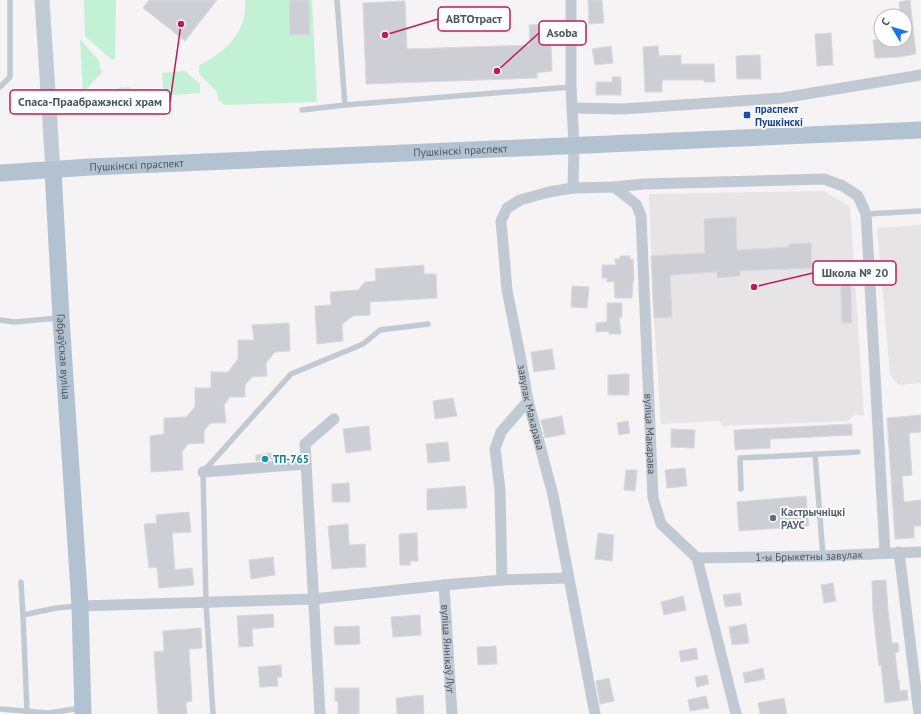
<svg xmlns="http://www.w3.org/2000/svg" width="921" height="714" font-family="'PT Sans',sans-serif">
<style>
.education{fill:#e6e4e5}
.green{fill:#c3f1d5}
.building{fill:#cdcfd5;stroke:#d7d9de}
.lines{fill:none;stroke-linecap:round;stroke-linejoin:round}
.lane{stroke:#c1cad2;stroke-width:5.5}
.street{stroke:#c1cad2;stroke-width:11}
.secondary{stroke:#c1cbd6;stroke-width:15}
.primary{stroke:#b3c2d1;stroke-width:17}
.transit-dot{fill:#1a4fb4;stroke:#fff;stroke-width:1.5}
.culture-dot{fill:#0f9aa8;stroke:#fff;stroke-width:1.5}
.service-dot{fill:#5c6f8a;stroke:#fff;stroke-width:1.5}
.labels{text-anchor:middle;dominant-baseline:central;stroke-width:3.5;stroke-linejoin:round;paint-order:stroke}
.transit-label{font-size:11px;font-weight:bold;fill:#164399;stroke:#fff;text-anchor:start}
.street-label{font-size:11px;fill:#4a5661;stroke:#fff}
.culture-label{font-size:11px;font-weight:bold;fill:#0d838f;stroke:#fff;text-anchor:start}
.service-label{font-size:11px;font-weight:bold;fill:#4e5e75;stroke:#fff;text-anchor:start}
.leader{fill:none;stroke:#c2185b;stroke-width:1.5}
.callout-dot{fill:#c2185b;stroke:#fff;stroke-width:1.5}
.callout{fill:#fff;stroke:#c2185b;stroke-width:1.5}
.callout-label{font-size:12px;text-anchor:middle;font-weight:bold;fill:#4a5661}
</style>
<rect width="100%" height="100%" fill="#f5f3f3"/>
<g class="education">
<polygon points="824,191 850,207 864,415 854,415 849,421 722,426 720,421 661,424 654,318 649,194"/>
<polygon points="921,225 921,383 899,385 890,375 877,228"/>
</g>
<g class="green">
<polygon points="84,0 116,0 115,58 112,60 85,36"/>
<path d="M245 0H312L317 102 225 105 218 100 217 92 199 74V65C226 53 248 31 245 0Z"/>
<polygon points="80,39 100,62 99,66 102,72 83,93"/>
<polygon points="185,71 200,84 200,93 172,95 163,87 162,73"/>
<polygon points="120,87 123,88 129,87 140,99 139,102 136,103 137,112 98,114 98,110"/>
</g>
<g class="building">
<polygon points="149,0 217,0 185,41 143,8"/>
<polygon points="289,0 309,0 310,34 290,35"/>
<polygon points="588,0 602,0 604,23 589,24"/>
<polygon points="910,0 916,54 899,57 875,58 873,40 905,40 905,16 900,16 899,2"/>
<polygon points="405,1 407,49 530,45 529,25 550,24 552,71 537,73 537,78 366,84 363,3"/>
<polygon points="831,33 833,65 817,66 815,34"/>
<polygon points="611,46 613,63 595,65 592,49"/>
<polygon points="658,46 659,56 681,55 681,64 714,64 715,82 704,82 704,80 662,80 662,92 645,92 643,47"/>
<polygon points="760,55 761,79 737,79 736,56"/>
<polygon points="612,77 621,77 621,95 596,95 596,82 612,82"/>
<polygon points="736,217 737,250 789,247 789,244 811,243 812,268 740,271 740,276 717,278 717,272 670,275 672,317 654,318 651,256 705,253 704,219"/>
<polygon points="620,256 630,256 630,259 633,259 634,281 633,281 632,298 615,298 614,281 607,282 607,278 602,278 602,265 616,265 615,259 620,259"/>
<polygon points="424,265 424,274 436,274 437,298 370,302 370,315 353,316 342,324 343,341 317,344 315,306 331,305 330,292 358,290 365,282 376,281 375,269"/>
<polygon points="840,267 850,267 852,323 842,323"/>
<polygon points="572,286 589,287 587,308 571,307"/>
<polygon points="607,303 622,303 622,317 619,317 621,334 609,334 609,331 596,332 596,323 607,322"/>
<polygon points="289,323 290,351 275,352 266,363 267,376 252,377 245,385 245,397 230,397 224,405 226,423 210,423 204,431 204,443 188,444 182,452 183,470 151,472 150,436 164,434 164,418 186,417 195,407 195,388 211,388 211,372 228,372 238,359 238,340 254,340 252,325"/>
<polygon points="552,349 555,369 534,372 531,352"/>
<polygon points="629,374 629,395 608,395 608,375"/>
<polygon points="453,398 457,416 435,419 433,401"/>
<polygon points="921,415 921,432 909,433 912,475 902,476 904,502 921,500 921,526 914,526 914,538 895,539 887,418"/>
<polygon points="562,416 565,434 545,438 541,420"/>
<polygon points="628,421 630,433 619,435 617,423"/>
<polygon points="852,424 852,435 770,439 770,448 735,450 734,430"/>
<polygon points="369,426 371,450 346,453 343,429"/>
<polygon points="671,429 695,430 694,448 671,447"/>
<polygon points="448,442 450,461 428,463 426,444"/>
<polygon points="273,453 274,459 256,461 256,455"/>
<polygon points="685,468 687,486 667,488 665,470"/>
<polygon points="626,470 637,470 635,491 624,490"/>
<polygon points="349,483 350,502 332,502 332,484"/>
<polygon points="465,486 467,508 427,510 427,489"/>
<polygon points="806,496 809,526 739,531 737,502"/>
<polygon points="189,512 191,532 172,533 175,570 192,568 194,585 159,588 157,567 149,568 144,524 157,523 156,515"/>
<polygon points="348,524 349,545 365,544 366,567 332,569 328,526"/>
<polygon points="417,533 418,561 410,561 410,565 400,565 399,534"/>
<polygon points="598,533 614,535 612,561 595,559"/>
<polygon points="273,557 275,575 251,579 249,560"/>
<polygon points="886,580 888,610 892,643 898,643 899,652 895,652 898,680 899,680 900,691 907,690 908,700 885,703 881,665 879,666 873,612 872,581"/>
<polygon points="833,583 836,601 824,603 821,585"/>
<polygon points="740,593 742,605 725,607 723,595"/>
<polygon points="683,596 686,610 664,615 661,602"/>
<polygon points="273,614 274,627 252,629 253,646 239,647 237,616"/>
<polygon points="420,615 421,635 393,637 391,617"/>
<polygon points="746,624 749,643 732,645 729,627"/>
<polygon points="359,626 360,644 335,645 334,627"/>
<polygon points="201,628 202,648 189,649 192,701 186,702 187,714 158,714 154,652 164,651 163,631"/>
<polygon points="496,646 497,664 478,665 477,647"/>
<polygon points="696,648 698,659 681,662 679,651"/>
<polygon points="281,665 282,677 277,677 278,686 260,687 258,667"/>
<polygon points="763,668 765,679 745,683 743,673"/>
<polygon points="707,675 709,684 697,687 695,677"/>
<polygon points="609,678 614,701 600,704 596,681"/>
<polygon points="335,688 359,688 359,714 338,714 338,701 335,701"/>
<polygon points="423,695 424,714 397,714 396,698"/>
<polygon points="706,696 709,708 690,711 688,700"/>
<polygon points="784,698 787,714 760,714 758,703"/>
</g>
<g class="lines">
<g class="lane">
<polyline points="337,0 345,105 571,87"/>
<polyline points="0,87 10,77 10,0"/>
<polyline points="302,110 345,105"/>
<polyline points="866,214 921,211"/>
<polyline points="0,320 14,322 59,318"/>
<polyline points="815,454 823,556"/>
<polyline points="741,489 740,458 858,452"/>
<polyline points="21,582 23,615"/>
<polyline points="0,709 49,713 81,708"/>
<polyline points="27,712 23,615 56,608 79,606"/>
<polyline points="213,714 206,603 203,472 291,374 363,344 380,330 428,324"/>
</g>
<g class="street">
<path id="s1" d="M571 0V87L574 146 573 188 549 192 520 200 507 208 501 221 507 290 520 355 528 401 553 495 595 714"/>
<polyline points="573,108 623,109 782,98 921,75"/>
<polyline points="614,187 644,184 824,179 843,186 858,196 866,214 885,553"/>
<path id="s2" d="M573 188 614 187 636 204 641 216 653 498 661 524 697 558 736 714"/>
<polyline points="203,472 306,464"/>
<polyline points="899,552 919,714"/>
<path id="s3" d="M697 558 823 556 921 552"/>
<polyline points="502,580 500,490 495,449 501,432 528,401"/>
<path id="s4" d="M444 585 452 714"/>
<polyline points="80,606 314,599 444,585 502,580 568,578"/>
<polyline points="320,714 305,444 334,419"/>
</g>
<polyline class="secondary" points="42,0 53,170"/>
<g class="primary">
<path id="s5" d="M53 170 61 318 80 606 83 714"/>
<path id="s6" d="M0 173 91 167 921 130"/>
</g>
</g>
<rect class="transit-dot" x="743" y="111" width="8" height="8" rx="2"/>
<circle class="culture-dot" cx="265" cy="459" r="4"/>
<circle class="service-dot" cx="773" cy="518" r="4"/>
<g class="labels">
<g class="transit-label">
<text x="755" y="109">праспект<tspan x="755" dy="13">Пушкінскі</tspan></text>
</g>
<g class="street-label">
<text stroke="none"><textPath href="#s6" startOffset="461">Пушкінскі праспект</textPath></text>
<text stroke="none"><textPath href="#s6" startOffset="137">Пушкінскі праспект</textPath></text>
<text stroke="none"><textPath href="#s5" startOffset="187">Габраўская вуліца</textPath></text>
<text stroke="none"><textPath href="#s1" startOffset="461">завулак Макарава</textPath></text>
<text stroke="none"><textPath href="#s2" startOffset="300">вуліца Макарава</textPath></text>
<text stroke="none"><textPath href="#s3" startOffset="112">1-ы Брыкетны завулак</textPath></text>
<text stroke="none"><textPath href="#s4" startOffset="64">вуліца Яннікаў Луг</textPath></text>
</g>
<g class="culture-label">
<text x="273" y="459">ТП-765</text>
</g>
<g class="service-label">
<text x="781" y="512">Кастрычніцкі<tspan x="781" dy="13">РАУС</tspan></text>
</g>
</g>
<path class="leader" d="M385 35L438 19M497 71L539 33M181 24L170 102M754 287L813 273"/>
<g class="callout-dot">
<circle cx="385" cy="35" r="4"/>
<circle cx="497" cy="71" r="4"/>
<circle cx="181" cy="24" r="4"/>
<circle cx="754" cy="287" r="4"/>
</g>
<g class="callout">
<rect x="438" y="7" width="72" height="24" rx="4"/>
<rect x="539" y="21" width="47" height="24" rx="4"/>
<rect x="10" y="90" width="160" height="24" rx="4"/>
<rect x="813" y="261" width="83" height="24" rx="4"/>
</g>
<g class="callout-label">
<text x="474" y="23">АВТОтраст</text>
<text x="562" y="37">Asoba</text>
<text x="90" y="106">Спаса-Праабражэнскі храм</text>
<text x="855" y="277">Школа № 20</text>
</g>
<g transform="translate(893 28) rotate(308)"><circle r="19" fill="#ffffff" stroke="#b7bbc0"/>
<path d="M0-3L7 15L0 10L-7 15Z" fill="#1a73e8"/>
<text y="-6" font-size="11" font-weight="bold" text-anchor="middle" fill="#4a5661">С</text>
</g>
</svg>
